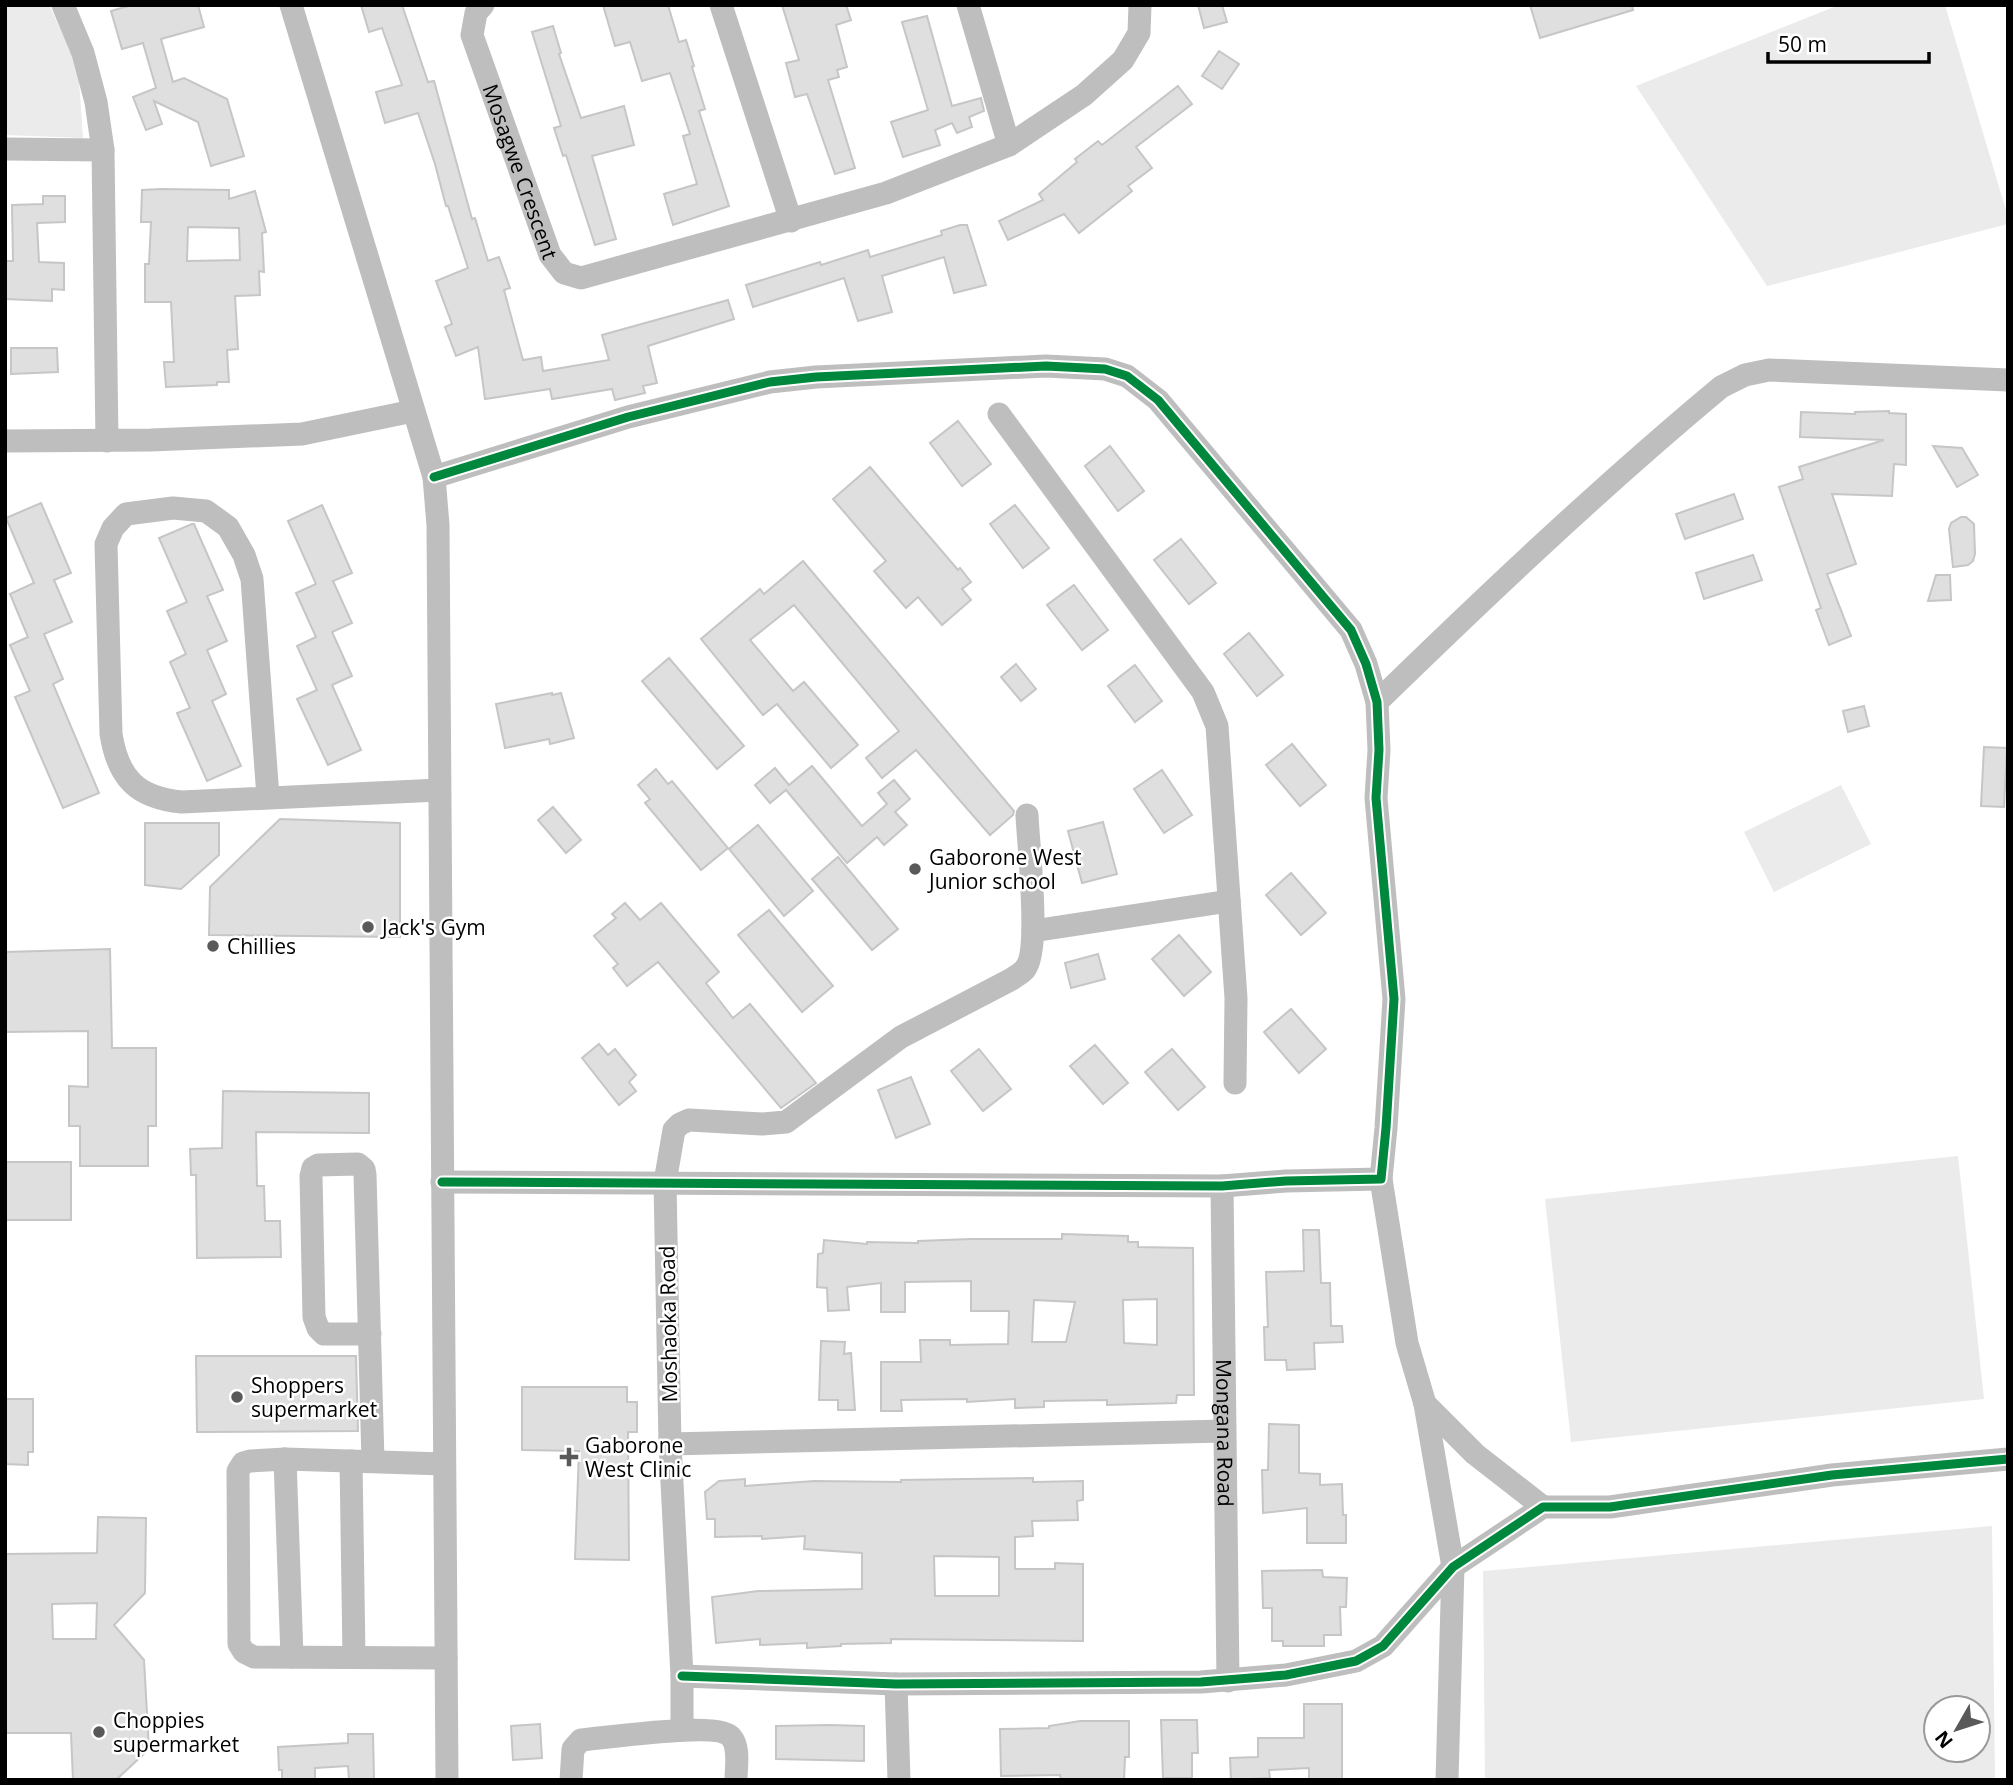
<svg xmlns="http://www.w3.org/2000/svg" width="2013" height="1785" font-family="'Open Sans',sans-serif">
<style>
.green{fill:#ebebeb;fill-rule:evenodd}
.building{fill:#dfdfdf;stroke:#c6c6c6;stroke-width:2;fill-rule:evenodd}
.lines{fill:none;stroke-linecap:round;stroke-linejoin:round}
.minor{stroke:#bebebe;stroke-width:23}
.cycleway-casing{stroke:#fff;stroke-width:13}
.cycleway{stroke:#00873e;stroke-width:9}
.poi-dot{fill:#595959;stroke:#fff;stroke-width:2.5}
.labels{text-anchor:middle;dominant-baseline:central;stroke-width:5;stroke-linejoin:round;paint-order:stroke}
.street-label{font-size:21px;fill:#000;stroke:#fff}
.poi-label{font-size:21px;fill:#000;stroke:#fff;text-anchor:start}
</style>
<rect width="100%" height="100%" fill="#fff"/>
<g class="green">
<polygon points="5,5 49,5 78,66 83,138 5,135"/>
<polygon points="1839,5 1945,5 2008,217 2008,224 1767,286 1636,86"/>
<polygon points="1841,785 1871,844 1774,892 1744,832"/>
<polygon points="1958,1156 1984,1399 1571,1442 1545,1199"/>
<path d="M1992 1526 1995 1780H1485L1483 1571ZM1978 1708V1750H1936V1708Z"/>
</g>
<g class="building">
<polygon points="132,5 198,5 204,27 161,39 173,82 184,78 227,99 244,156 211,166 198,122 154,101 162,124 146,130 133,97 156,88 143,43 122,49 111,11"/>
<polygon points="361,5 402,5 428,82 434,81 472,219 475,218 488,261 499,257 510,288 504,290 523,360 541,357 543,371 609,360 602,335 728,300 734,319 648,346 657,383 643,386 645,393 615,400 612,389 552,399 550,389 485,399 478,347 456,356 445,327 452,324 436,281 468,268 448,206 446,206 435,164 418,113 385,123 376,92 402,85 382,28 369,32"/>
<polygon points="603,5 668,5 679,42 686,40 694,66 692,67 705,109 699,111 729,206 673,225 664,194 697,184 683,136 690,134 670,73 642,81 630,42 615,46"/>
<polygon points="782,5 846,5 851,20 836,25 847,67 837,70 839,77 828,80 855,168 835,174 807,94 795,97 786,63 799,60"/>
<polygon points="1198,5 1222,5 1227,22 1204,28"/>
<polygon points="1530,5 1632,5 1633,10 1540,38"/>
<polygon points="927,16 952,106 981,98 984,111 969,117 972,127 957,133 952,123 935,130 940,145 903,157 891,122 928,110 902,22"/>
<polygon points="553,26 561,53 559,54 581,118 624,106 634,145 592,156 616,239 595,245 566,155 563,156 554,128 561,126 532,32"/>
<polygon points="1219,51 1239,64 1222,89 1202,76"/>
<polygon points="1178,86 1192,104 1136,147 1152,168 1128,186 1132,191 1079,233 1064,214 1008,240 999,221 1043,200 1039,194 1077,162 1075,159 1098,141 1102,145"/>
<path d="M161 189 229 190V199L255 191 266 232 262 233 264 272 259 271 260 295 235 296 238 349 227 350 229 382H217V385L166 387 164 362H174L171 302H145V264H149L151 222H141L142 190ZM188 227 239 228 240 260 187 261Z"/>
<polygon points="43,196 65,196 65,222 37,223 39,262 64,263 64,290 52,289 52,301 5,299 5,261 13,261 12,205 43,204"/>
<polygon points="960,225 967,225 986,285 954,293 944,257 882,276 892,312 858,321 844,278 753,307 746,285 820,262 821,265 868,250 870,257 942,235 941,231"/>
<polygon points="11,348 57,348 58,372 11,374"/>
<polygon points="1889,411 1889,413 1906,414 1906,465 1894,464 1892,496 1832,494 1856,564 1827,574 1851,636 1829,645 1816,610 1821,608 1779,487 1803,479 1799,467 1884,440 1800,437 1801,412 1855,414 1855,412"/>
<polygon points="958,421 991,464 962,486 930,443"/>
<polygon points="1110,446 1144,491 1118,511 1085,466"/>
<polygon points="1933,446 1962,448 1978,475 1957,487"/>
<polygon points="870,467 958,570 960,568 971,582 962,589 971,600 942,625 918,597 906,608 874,571 886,561 833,499"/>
<polygon points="1734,494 1743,519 1685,539 1676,514"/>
<polygon points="41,503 71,573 54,580 72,622 44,634 63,679 53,684 99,793 63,808 15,697 30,691 10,645 28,637 10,594 34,583 6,518"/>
<polygon points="322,505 352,573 333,581 352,623 332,632 352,676 332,685 361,750 328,765 297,699 317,690 297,646 316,637 296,593 316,584 288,521"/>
<polygon points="1015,505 1049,548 1023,568 990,524"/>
<polygon points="1961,517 1966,517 1974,524 1975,554 1973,561 1968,565 1953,567 1949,529 1951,523"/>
<polygon points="192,524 194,524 223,590 207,596 227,641 207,650 226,694 212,701 241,766 207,781 177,713 190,708 170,662 186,654 167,611 187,602 159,538"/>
<polygon points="1181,539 1216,583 1189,604 1154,560"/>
<polygon points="1753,555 1762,580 1704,599 1696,573"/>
<polygon points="803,561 1014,811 1013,815 990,835 916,750 882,778 866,758 899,731 794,605 750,640 793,691 804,682 858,745 831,768 777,704 763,715 701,639 760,589 764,594"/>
<polygon points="1936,575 1950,575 1951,600 1928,601"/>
<polygon points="1074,585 1108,630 1082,650 1047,605"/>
<polygon points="1249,633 1283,675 1257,696 1224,654"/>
<polygon points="669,658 744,746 717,769 642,681"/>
<polygon points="1016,664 1036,689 1021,701 1001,677"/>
<polygon points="1135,665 1162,701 1135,722 1108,686"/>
<polygon points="552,693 552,695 561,693 574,738 550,744 549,739 505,748 496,704"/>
<polygon points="1864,706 1869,726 1848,732 1843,711"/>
<polygon points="1292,744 1326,785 1300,806 1266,765"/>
<polygon points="1984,747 2007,748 2004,807 1981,806"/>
<polygon points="812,766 862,826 887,804 878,793 894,780 910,799 895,812 907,825 884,845 877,837 847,863 786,790 770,803 755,785 775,768 789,785"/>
<polygon points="656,769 668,784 672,781 728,848 701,870 645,803 650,799 638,785"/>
<polygon points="1162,770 1192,815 1164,833 1134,789"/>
<polygon points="553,807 581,840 566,853 538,820"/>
<polygon points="280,819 400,823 400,937 209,935 210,887"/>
<polygon points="1103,822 1117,874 1082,883 1068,831"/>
<polygon points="145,823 219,823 219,855 181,889 145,885"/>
<polygon points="758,825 813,891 784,916 729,849"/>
<polygon points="838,857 898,929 872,950 812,879"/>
<polygon points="1291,873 1326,913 1301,935 1266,895"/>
<polygon points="625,903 640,920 661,903 719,972 706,983 733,1018 750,1004 816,1083 781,1108 658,962 627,986 613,968 618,964 594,936 616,918 612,914"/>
<polygon points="769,910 833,986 802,1012 738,935"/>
<polygon points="1179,935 1211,972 1184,996 1152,959"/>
<polygon points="110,949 112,1048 156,1048 156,1126 148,1126 148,1166 80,1166 80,1126 69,1126 69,1086 88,1087 88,1031 5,1032 5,952"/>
<polygon points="1098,954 1105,979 1071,988 1065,963"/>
<polygon points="1291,1009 1326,1049 1299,1073 1264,1032"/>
<polygon points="599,1044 608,1055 615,1049 636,1075 629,1082 636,1091 619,1105 582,1058"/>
<polygon points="1095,1045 1128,1083 1103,1104 1070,1066"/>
<polygon points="979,1049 1011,1089 983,1111 951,1071"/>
<polygon points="1172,1049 1205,1087 1178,1110 1145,1072"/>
<polygon points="911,1077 930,1124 896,1138 878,1090"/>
<polygon points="223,1091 369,1093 369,1133 256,1132 257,1186 264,1186 265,1221 280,1221 281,1257 197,1258 196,1175 191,1175 190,1149 222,1148"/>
<rect x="5" y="1162" width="66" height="58"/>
<polygon points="1303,1230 1319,1230 1321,1283 1330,1283 1331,1326 1342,1326 1343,1342 1314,1343 1315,1369 1287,1370 1286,1360 1265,1360 1264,1327 1268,1327 1266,1272 1304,1271"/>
<path d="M1062 1234 1128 1236V1242H1138V1247L1193 1248 1194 1395H1177L1176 1403 1107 1405V1400L1044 1401V1407L1015 1408V1399L967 1402V1399L901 1400 902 1411H881V1362H921L920 1340H950V1345L1008 1344 1009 1311H971V1281L905 1282V1312H881V1283L847 1287 849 1310 828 1311 827 1288 817 1287 818 1254 823 1253 824 1240 867 1244V1242L918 1243V1241L971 1239H1062ZM1157 1299V1345L1124 1343 1123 1300ZM1034 1300 1075 1302 1066 1342H1032Z"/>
<polygon points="821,1341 845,1342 844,1354 851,1353 855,1410 838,1410 838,1400 819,1400"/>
<polygon points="196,1356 356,1356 358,1431 197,1432"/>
<polygon points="522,1387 627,1387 627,1402 637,1402 637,1432 628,1432 629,1560 575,1559 579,1451 522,1450"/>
<polygon points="5,1399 33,1399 33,1452 28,1452 28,1465 5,1464"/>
<polygon points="1269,1424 1299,1425 1299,1473 1320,1474 1320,1485 1342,1484 1343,1515 1346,1515 1346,1543 1307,1543 1307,1508 1263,1513 1262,1470 1268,1470"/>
<path d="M1033 1478V1482L1083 1481V1500L1077 1501 1078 1520 1032 1521 1033 1536 1015 1537V1569H1055V1563L1083 1564V1641L891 1639V1643L841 1644V1646L807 1648V1643L760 1645V1639L716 1643 712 1597 758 1591 862 1589V1553L804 1549 805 1536 762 1539V1536L715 1537V1519H707L705 1492 719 1481 745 1479V1486L814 1481 901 1482V1480ZM934 1556 999 1557V1596H935Z"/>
<path d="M98 1517 146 1518 145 1593 114 1625 144 1660 149 1749 116 1780H73L71 1733H5V1554L97 1553ZM97 1603 96 1639H53L52 1604Z"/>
<polygon points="1322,1570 1323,1577 1347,1578 1346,1607 1340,1607 1341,1635 1324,1635 1324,1646 1283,1646 1283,1641 1272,1641 1272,1608 1263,1608 1262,1571"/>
<polygon points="1304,1704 1342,1704 1342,1780 1309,1780 1309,1768 1269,1770 1270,1778 1231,1780 1230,1758 1258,1757 1258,1738 1304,1738"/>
<polygon points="1161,1720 1197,1720 1198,1753 1192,1753 1192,1778 1163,1778"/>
<polygon points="1080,1721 1129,1721 1129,1757 1125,1757 1124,1780 1061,1780 1060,1775 1001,1776 1000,1729 1049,1728 1049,1726"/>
<polygon points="540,1724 542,1758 513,1760 511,1726"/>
<polygon points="830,1725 864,1726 864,1761 776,1759 776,1726"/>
<polygon points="348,1734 373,1734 374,1780 349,1780 348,1766 315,1768 315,1780 282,1780 282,1770 279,1770 278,1747 348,1743"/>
</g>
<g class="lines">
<g class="minor">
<polyline points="63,5 83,53 96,102 103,150 107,441"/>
<polyline points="291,5 434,477 438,525 447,1780"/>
<path id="s1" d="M483 5 476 13 472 35 550 255 564 273 581 278 886 193 1009 145 1084 95 1123 60 1139 33 1140 5"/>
<polyline points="721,5 791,221"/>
<polyline points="968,5 1009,145"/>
<polyline points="5,149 103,150"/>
<polyline points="999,414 1203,692 1217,726 1236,998 1235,1083"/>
<polyline points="5,441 151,440 302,434 413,411"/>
<polyline points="434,477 628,417 770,382 816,377 1046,366 1105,369 1127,376 1158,400 1351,630 1366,664 1377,702 1379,750 1376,798 1394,999 1386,1128 1381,1179 1286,1181 1222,1186 442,1182"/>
<path d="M1377 702C1488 594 1601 487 1721 387L1745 375 1769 370 2008 380"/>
<path d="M268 797 252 579 244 555 228 527 206 511 173 508 126 514 113 528 106 544 111 734C118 778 137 798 182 802L439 790"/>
<polyline points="1033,931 1229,901"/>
<polyline points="1381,1179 1407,1343 1425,1404 1453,1567 1447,1780"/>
<path id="s2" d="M1222 1186 1228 1681"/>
<polyline points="370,1334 324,1334 318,1328 314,1317 311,1176 313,1168 318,1165 358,1164 364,1169 365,1175 373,1461"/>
<polyline points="1425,1404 1475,1454 1543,1507"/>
<polyline points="670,1444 1224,1431"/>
<polyline points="285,1459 292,1657"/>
<polyline points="351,1461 354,1656"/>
<polyline points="444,1464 285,1459 250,1461 243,1463 238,1471 239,1644 244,1652 254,1657 446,1658"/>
<polyline points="682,1676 896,1684 1201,1682 1286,1675 1356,1661 1383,1646 1453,1567 1543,1507 1610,1507 1832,1475 2008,1459"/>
<polyline points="896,1684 899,1780"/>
<path d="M682 1730V1676L670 1444 665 1182 674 1130 680 1124 689 1120 762 1124 786 1122 901 1037 1012 979C1016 976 1022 973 1025 969 1041 951 1028 843 1027 815"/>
<path d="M571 1780 573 1749 581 1740C605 1738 717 1721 731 1737 740 1747 736 1767 736 1780"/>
</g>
<defs>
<g id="cycleway">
<polyline points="434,477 628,417 770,382 816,377 1046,366 1105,369 1127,376 1158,400 1351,630 1366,664 1377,702 1379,750 1376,798 1394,999 1386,1128 1381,1179 1286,1181 1222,1186 442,1182"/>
<polyline points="682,1676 896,1684 1201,1682 1286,1675 1356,1661 1383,1646 1453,1567 1543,1507 1610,1507 1832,1475 2008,1459"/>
</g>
</defs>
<use href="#cycleway" class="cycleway-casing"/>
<use href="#cycleway" class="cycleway"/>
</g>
<g class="poi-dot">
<circle cx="915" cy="869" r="7"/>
<circle cx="368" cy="927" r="7"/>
<circle cx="213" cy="946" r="7"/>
<circle cx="237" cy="1397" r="7"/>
<path d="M565.5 1446.5h7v7h7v7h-7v7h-7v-7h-7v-7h7z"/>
<circle cx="99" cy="1732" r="7"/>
</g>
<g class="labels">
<g class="street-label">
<text stroke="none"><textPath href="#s1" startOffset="178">Mosagwe Crescent</textPath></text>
<text transform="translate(668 1324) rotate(-91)">Moshaoka Road</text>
<text stroke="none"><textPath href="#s2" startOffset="247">Mongana Road</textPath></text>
</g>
<g class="poi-label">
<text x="929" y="857">Gaborone West<tspan x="929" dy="24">Junior school</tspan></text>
<text x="382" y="927">Jack's Gym</text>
<text x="227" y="946">Chillies</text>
<text x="251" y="1385">Shoppers<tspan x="251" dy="24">supermarket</tspan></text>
<text x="585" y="1445">Gaborone<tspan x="585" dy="24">West Clinic</tspan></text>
<text x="113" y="1720">Choppies<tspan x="113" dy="24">supermarket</tspan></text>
</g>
</g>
<rect width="2013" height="1785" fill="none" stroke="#000000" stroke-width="14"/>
<g transform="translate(1957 1729) rotate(231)"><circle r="33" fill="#ffffff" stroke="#999999" stroke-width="2"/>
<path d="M0-5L12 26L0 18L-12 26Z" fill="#595959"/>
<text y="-10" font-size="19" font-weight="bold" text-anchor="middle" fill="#000000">N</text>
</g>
<path d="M1768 52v10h161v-10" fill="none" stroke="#000000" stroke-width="3.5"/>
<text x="1778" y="52" font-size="21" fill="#000000" stroke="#ffffff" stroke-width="5" paint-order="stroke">50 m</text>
</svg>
